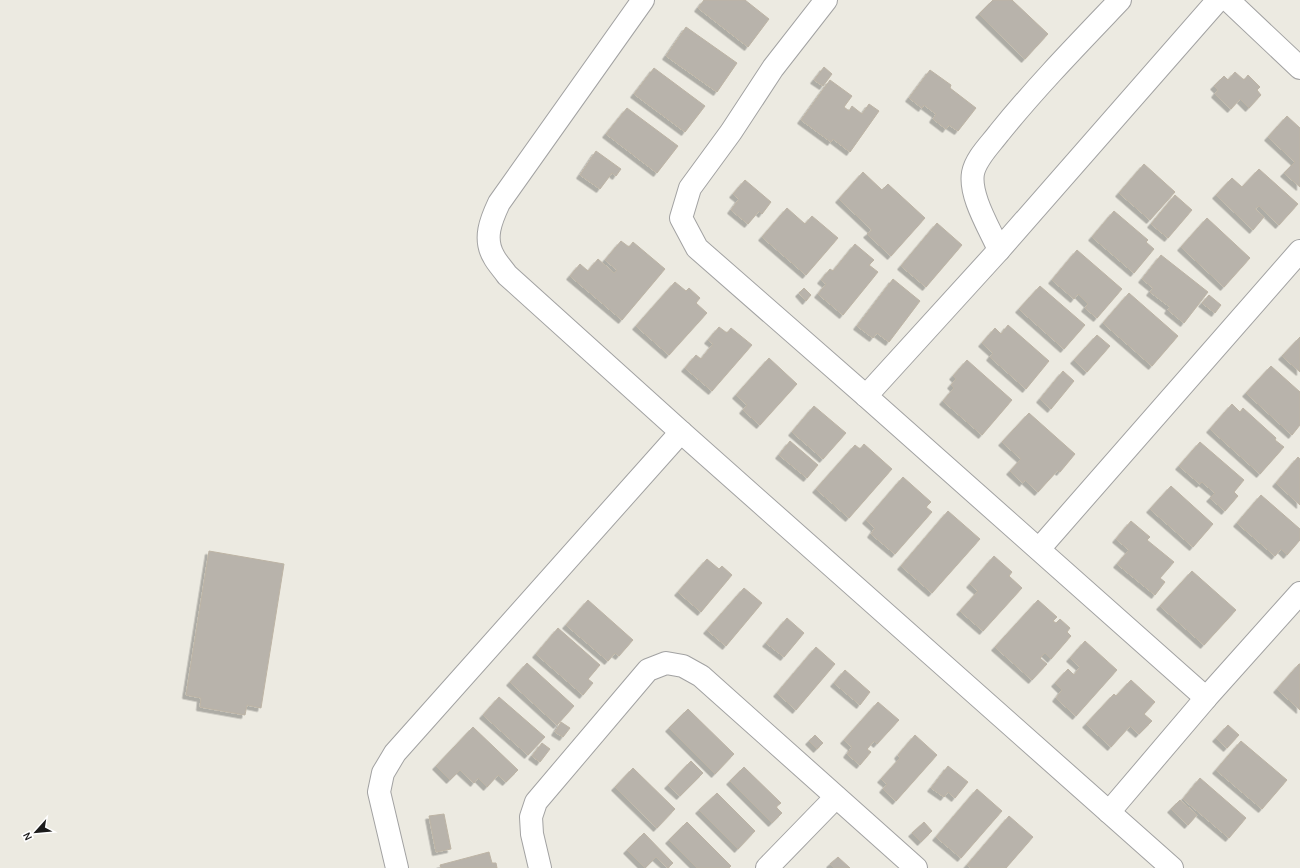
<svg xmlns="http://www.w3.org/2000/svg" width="1300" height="868" font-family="Karla,sans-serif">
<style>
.building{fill:#b8b3ab;stroke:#bdb4a5;filter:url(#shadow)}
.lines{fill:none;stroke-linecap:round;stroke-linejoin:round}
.minor-casing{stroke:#a2a2a2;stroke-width:24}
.minor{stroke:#fff;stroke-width:22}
</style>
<defs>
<filter id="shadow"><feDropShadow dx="-3.5" dy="3.5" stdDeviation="0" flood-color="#0004"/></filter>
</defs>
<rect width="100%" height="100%" fill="#eceae1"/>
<g class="building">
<polygon points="704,0 745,0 769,19 748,47 698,8"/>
<polygon points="993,0 1012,0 1048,34 1025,59 979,14"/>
<polygon points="686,27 737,63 717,92 666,56"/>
<polygon points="824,67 832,74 823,86 814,80"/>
<polygon points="654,68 705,106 685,132 634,94"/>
<polygon points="930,70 951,85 950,88 976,108 958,131 949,125 946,129 933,119 936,114 924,105 922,108 909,98"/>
<polygon points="1235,72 1244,80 1248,75 1260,87 1257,90 1261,95 1249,108 1240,99 1231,109 1215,94 1218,90 1214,86 1224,76 1228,80"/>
<polygon points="830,80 852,96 844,107 849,111 852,106 862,114 869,104 879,111 850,152 833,139 831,142 801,120"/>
<polygon points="627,108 678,146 657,173 606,134"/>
<polygon points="1287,116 1300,128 1300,187 1284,173 1295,162 1268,137"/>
<polygon points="596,151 621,169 616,176 612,173 600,189 580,175"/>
<polygon points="1144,164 1175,192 1150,220 1119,193"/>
<polygon points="1259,169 1298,204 1279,225 1259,206 1255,209 1264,217 1253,230 1216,195 1232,178 1242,187"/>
<polygon points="863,172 882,190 888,184 925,218 891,256 867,234 872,230 839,199"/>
<polygon points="745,180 771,202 762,214 759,211 748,224 731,210 739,199 733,194"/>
<polygon points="1175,195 1192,210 1168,238 1151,224"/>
<polygon points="787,208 805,224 812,216 838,238 806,275 762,237"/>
<polygon points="1114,211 1148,240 1146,242 1154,249 1134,273 1092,237"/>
<polygon points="1207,218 1250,258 1224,287 1181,247"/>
<polygon points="937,223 962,245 926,287 901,266"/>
<polygon points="621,241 629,247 633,242 665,269 622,320 570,276 580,264 588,271 598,259 614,273 617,270 605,260"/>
<polygon points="855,244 874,260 869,265 878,272 843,315 818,294 826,284 821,280 830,269 833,271"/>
<polygon points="1077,250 1122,289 1097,318 1085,308 1088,304 1078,294 1074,299 1052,280"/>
<polygon points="1161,255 1208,292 1184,323 1168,310 1170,307 1150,292 1153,288 1142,279"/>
<polygon points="893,279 920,301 889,342 877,333 873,338 857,326"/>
<polygon points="675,282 686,291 689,288 700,298 696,303 707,313 669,355 636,326"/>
<polygon points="1040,286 1085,325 1064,349 1019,309"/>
<polygon points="804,288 811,295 806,301 799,293"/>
<polygon points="1129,293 1178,336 1152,366 1103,323"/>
<polygon points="1209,295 1221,305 1215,313 1202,303"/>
<polygon points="1008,325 1049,361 1026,389 990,357 993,353 982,343 995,328 1001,334"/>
<polygon points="719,327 727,333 731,328 752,345 712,391 685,368 696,355 701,359 713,344 708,340"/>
<polygon points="1097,335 1110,346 1087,372 1074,360"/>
<polygon points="1300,337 1300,372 1282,356"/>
<polygon points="769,358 797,384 760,425 743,410 747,405 736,395"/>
<polygon points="967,360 1012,400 982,435 943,401 954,388 951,385 956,379 953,376"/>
<polygon points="1271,366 1300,392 1300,425 1292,435 1246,393"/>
<polygon points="1063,371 1074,381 1051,409 1040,399"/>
<polygon points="1232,404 1240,412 1243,408 1276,438 1275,440 1284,447 1260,474 1210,429"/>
<polygon points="814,406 846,433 823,459 792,432"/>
<polygon points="1029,413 1075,454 1060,472 1058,470 1038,492 1025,480 1023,483 1010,471 1021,459 1002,442"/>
<polygon points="790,441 818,465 807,478 779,455"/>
<polygon points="1200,442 1244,480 1234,492 1238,496 1225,511 1210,498 1215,493 1202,482 1200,484 1179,466"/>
<polygon points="864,444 892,469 849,518 816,489 855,445 860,449"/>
<polygon points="1298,457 1300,459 1300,505 1276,483"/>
<polygon points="903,477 931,502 926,507 932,512 895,554 871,534 875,528 866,520"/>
<polygon points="1171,486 1213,524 1193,547 1150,509"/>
<polygon points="1261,495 1300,529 1300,540 1287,555 1281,549 1275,556 1237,523"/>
<polygon points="948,511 980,539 932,593 901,566"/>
<polygon points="1131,521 1150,537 1147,540 1174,562 1160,578 1165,582 1155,595 1117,564 1129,550 1116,539"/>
<polygon points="209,551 284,564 261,708 247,705 245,715 200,707 201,698 186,695"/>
<polygon points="994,556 1012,572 1009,576 1022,588 983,631 960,611 978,591 970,584"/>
<polygon points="707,559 719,569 722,566 732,575 701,612 678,592"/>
<polygon points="1192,571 1236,610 1204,645 1160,606"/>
<polygon points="744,588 762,603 726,646 707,630"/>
<polygon points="588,600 633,640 619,656 615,653 608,661 566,625"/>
<polygon points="1038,600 1057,617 1053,621 1056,623 1060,619 1070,628 1067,632 1071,636 1051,659 1045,653 1040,658 1047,664 1032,680 995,647"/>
<polygon points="787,618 804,633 784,657 766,643"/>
<polygon points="558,628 600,665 588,679 593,683 583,695 536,654"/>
<polygon points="1085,641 1117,670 1076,716 1056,698 1062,690 1055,683 1068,669 1074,675 1080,667 1070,658"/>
<polygon points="816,647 835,664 796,710 777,693"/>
<polygon points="527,663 574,706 557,725 510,682"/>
<polygon points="1299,664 1300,664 1300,710 1277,689"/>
<polygon points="845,670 870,692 860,705 834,683"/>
<polygon points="1131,680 1155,702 1144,714 1152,721 1139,734 1130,726 1111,747 1086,724 1114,694 1116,696"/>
<polygon points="499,697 545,737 528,755 483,715"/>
<polygon points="878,702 899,720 877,744 874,741 867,749 871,752 860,765 847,754 852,747 844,740"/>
<polygon points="688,709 734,754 715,774 669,728"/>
<polygon points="561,722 570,728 563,737 555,732"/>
<polygon points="1228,725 1239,735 1227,748 1216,738"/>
<polygon points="473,727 518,770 506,782 498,775 487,787 478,778 474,783 460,770 450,780 436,766"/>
<polygon points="815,735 823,743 817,749 809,741"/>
<polygon points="915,735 937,755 896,801 883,789 887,784 881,779 900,758 898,755"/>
<polygon points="1241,741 1287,780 1262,809 1216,770"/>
<polygon points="542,743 550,749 540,762 532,756"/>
<polygon points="691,761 703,773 680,796 668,785"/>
<polygon points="948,766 968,782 955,798 948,792 944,797 931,788"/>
<polygon points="744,767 781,803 776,807 782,813 772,823 730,781"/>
<polygon points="633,768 675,809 657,828 615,787"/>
<polygon points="1200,778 1246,818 1229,838 1183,799"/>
<polygon points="977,789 1002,811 961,858 936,837"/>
<polygon points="717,793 755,831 738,849 699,810"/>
<polygon points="1180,800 1197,815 1188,825 1171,809"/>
<polygon points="444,814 451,849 436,852 429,816"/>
<polygon points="1009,816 1033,837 1006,868 971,868 967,865"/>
<polygon points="687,822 731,866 729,868 697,868 669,840"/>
<polygon points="924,822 932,831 921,842 912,833"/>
<polygon points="644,833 673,863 668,868 656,857 645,868 627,850"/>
<polygon points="489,852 492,863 496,863 497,868 441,868 440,865"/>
<polygon points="838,857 850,868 834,868 830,864"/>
</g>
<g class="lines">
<defs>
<g id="minor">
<path d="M643 0 499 203C491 220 483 239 494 257 497 263 503 269 507 275L681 432 1172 868"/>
<polyline points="826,0 773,68 731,132 690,188 681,218 697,248 866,396 1206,698"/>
<polyline points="1228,0 1300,68"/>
<path d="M999 250C990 229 969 196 973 173 976 158 990 145 999 133 1037 86 1079 43 1120 0"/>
<polyline points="866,396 999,250 1218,0"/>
<polyline points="1039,549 1300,251"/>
<polyline points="1109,812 1206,698 1300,593"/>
<polyline points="397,868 379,792 383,773 395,753 681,432"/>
<polyline points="540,868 532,834 531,817 536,802 648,670 666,663 683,666 701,676 916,868"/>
<polyline points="767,868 836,797"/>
</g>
</defs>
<use href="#minor" class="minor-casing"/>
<use href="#minor" class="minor"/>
</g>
<g transform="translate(36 832) rotate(243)" stroke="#ffffff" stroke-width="3" paint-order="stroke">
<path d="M0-3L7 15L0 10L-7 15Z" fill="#1b1b1b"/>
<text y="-6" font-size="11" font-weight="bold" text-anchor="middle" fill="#1b1b1b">N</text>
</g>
</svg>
